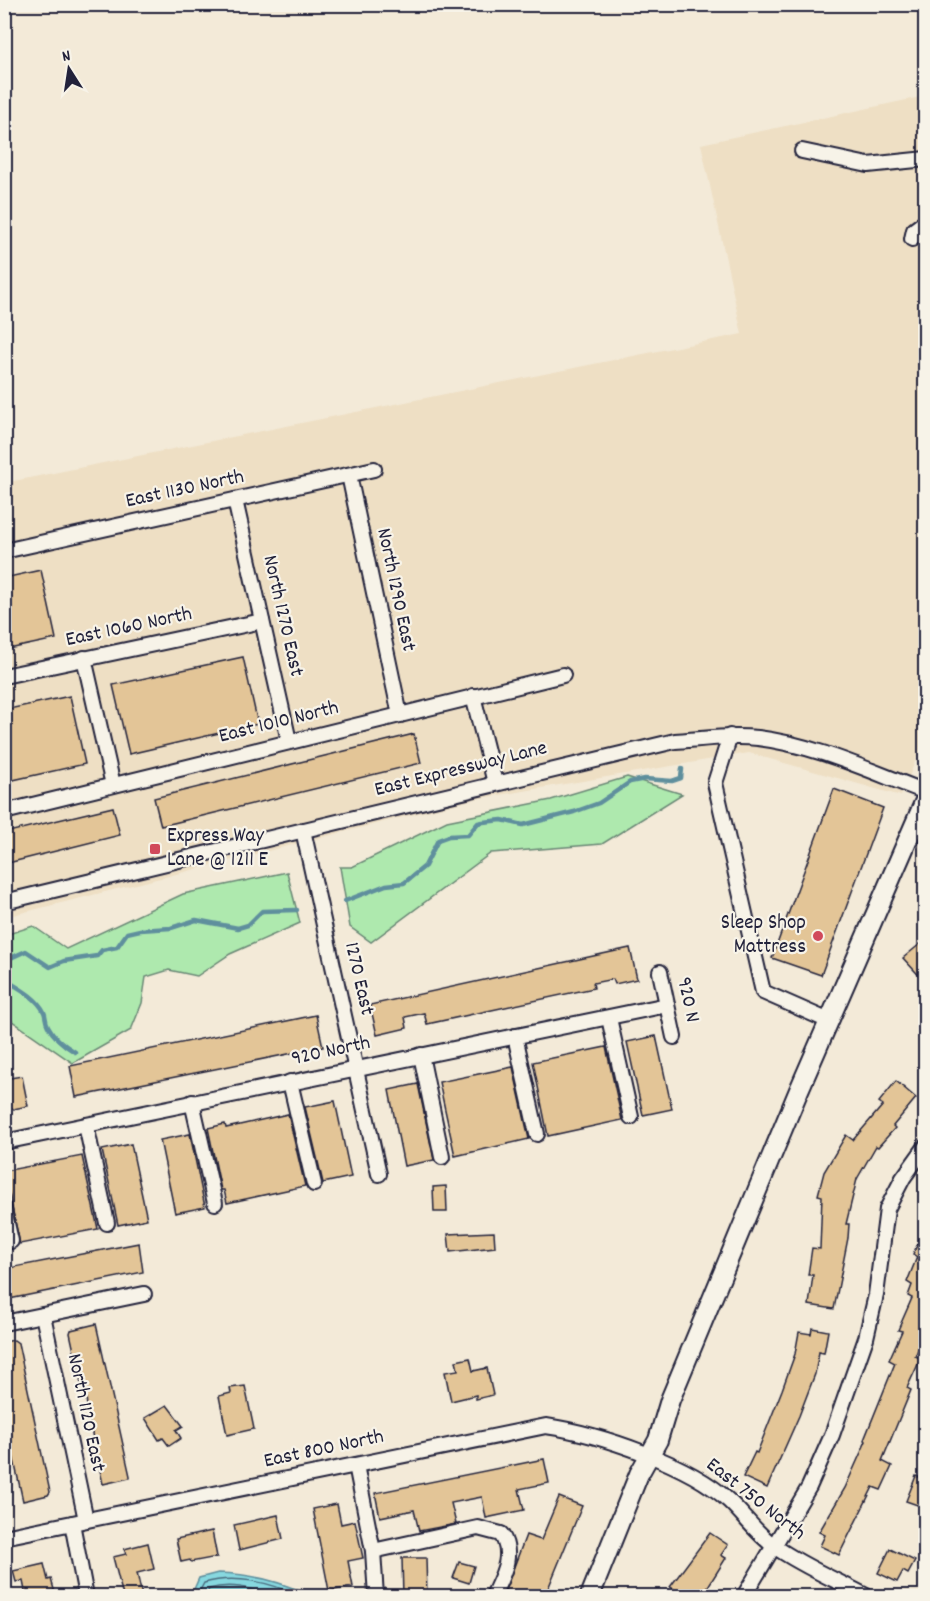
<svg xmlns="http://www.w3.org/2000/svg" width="930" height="1601" font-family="Dekko,sans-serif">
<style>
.built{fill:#eedfc4}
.green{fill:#aee9ae;stroke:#688674;stroke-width:1.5}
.water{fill:#87d8df;stroke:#5f8f9d;stroke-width:1.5}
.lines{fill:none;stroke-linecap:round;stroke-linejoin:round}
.shore{stroke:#4a6b7d;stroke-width:1.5}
.stream{stroke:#5f8f9d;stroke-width:4.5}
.building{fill:#e3c597;stroke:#22223b;stroke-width:1.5}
.minor-casing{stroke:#22223b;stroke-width:18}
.major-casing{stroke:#22223b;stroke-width:22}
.minor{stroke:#f7f3e8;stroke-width:14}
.major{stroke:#f7f3e8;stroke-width:18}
.poi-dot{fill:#d1495b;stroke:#f7f3e8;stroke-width:2}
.labels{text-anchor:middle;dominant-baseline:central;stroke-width:4.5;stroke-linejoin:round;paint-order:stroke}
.street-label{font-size:21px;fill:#22223b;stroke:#f7f3e8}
.poi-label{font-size:21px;fill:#22223b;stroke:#f7f3e8;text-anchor:start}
</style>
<rect width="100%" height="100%" fill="#f3ead8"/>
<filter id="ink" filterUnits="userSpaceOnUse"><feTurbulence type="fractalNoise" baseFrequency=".0167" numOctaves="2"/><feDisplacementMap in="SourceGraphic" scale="12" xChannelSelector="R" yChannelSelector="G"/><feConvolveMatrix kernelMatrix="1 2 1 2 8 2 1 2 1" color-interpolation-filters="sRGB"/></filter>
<g filter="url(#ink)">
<polygon class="built" points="925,96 926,735 901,796 749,753 475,799 5,917 4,483 742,334 701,144"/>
<g class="green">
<polygon points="627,777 682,794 602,844 491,853 371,942 350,927 340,867 352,867 447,821 551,800"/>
<polygon points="287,872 300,923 230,954 197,976 169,970 146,977 142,1003 131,1030 73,1063 5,1016 5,935 33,926 66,949 183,894"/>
</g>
<path class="water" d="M218 1573C252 1574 281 1581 311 1596H191L199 1578Z"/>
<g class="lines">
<g class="shore">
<path d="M197 1596 204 1583C234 1574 271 1582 298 1596"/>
<path d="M206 1596 209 1589C233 1582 255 1590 278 1596"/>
</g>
<g class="stream">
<polyline points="345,901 386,885 404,883 425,866 438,840 449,836 468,835 478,823 483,822 502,820 523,825 574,812 599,803 630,782 645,779 672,781 681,778 682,769"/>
<polyline points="4,961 26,951 50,967 64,961 97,956 102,950 117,947 127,933 140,930 171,928 196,920 238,928 248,925 262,911 297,910"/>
<path d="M4 979C17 987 37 997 44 1012 46 1016 45 1021 48 1026 53 1036 65 1046 75 1052"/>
</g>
</g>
<g class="building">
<polygon points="41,570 56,639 4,650 4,578"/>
<polygon points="243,657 258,724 129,754 113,685"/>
<polygon points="70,696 85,764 4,782 4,710"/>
<polygon points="414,734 421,763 161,826 154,798"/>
<polygon points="834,789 883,808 821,975 772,958"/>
<polygon points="113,807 120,835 4,864 4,833"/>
<polygon points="926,939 926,983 903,958"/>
<polygon points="630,948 637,979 615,984 613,979 593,983 594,988 427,1024 424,1013 405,1017 407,1028 377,1035 370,1005"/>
<polygon points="316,1015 323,1047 76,1097 70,1066"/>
<polygon points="656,1036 672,1109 643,1115 627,1042"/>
<polygon points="606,1047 622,1120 548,1136 533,1062"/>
<polygon points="513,1067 529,1139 455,1156 439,1082"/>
<polygon points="22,1076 28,1106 4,1111 4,1079"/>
<polygon points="896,1081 916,1098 893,1126 895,1128 878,1147 876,1146 857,1179 846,1224 849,1224 848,1238 834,1309 809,1305 813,1275 808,1275 812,1248 820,1249 822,1196 818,1195 824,1172 846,1135 853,1140 883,1105 879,1102"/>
<polygon points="418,1084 434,1160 404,1166 389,1090"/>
<polygon points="335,1101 351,1177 323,1183 305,1107"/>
<polygon points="288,1114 305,1186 227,1203 224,1190 221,1190 208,1128 225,1124 226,1128"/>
<polygon points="190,1134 205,1207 175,1213 160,1140"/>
<polygon points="131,1144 147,1219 118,1225 102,1150"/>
<polygon points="82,1156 98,1229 20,1244 4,1171"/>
<polygon points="446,1186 447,1212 434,1212 433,1187"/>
<polygon points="926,1226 926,1332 915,1356 921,1358 907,1388 911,1390 882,1461 892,1466 881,1490 873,1487 839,1555 820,1546 825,1535 819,1532 845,1488 866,1441 864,1440 895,1363 889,1360 902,1331 898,1330 912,1298 908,1296 912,1285 907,1282 917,1257 913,1254"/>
<polygon points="494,1232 495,1247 450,1252 448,1234"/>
<polygon points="139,1243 143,1272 4,1300 4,1269"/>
<polygon points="96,1324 130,1476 130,1478 103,1484 87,1411 86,1391 82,1388 70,1333 71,1330"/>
<polygon points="812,1328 828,1331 824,1353 819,1352 815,1374 799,1416 767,1488 743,1477 755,1452 757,1453 782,1390 795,1354 799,1332 811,1334"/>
<polygon points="14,1340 18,1343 50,1492 48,1495 23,1501 4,1415 4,1342"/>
<polygon points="470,1358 473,1371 487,1368 493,1395 476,1399 476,1395 451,1401 445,1372 458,1370 456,1361"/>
<polygon points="245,1386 254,1429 227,1435 219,1396 231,1393 230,1388"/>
<polygon points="167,1405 183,1426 176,1430 181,1438 169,1446 163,1438 159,1440 145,1418"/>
<polygon points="544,1459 549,1483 519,1489 524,1510 486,1518 482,1497 451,1503 456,1524 419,1531 414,1510 380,1517 375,1493"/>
<polygon points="916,1476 926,1480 926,1508 906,1501"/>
<polygon points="559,1497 582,1506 545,1596 503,1596 526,1535 541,1540"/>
<polygon points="337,1504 341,1524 355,1521 363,1558 348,1561 353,1587 329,1591 313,1509"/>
<polygon points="278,1515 283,1539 239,1550 234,1525"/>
<polygon points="212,1531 217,1557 191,1562 190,1560 181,1562 176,1539"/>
<polygon points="710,1533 728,1545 721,1555 726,1558 702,1596 686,1596 670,1587"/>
<polygon points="148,1543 154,1569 137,1573 142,1596 123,1596 113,1557 126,1554 124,1549"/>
<polygon points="890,1549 915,1561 908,1574 903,1571 897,1582 878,1573"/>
<polygon points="402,1558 426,1558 427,1596 403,1596"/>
<polygon points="459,1562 474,1566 469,1583 453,1578"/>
<polygon points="44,1564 48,1580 51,1579 55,1593 26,1596 23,1581 16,1582 13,1571"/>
</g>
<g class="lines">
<defs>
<g id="minor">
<polyline points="802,151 868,165 926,159"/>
<polyline points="912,239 914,230 926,221"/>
<polyline points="349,475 400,715"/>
<polyline points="235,500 289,741"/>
<polyline points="4,551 374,469"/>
<polyline points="84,658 113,785"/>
<polyline points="4,676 262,621"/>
<polyline points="473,696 495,783"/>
<polyline points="730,736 715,783 763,992 829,1021"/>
<polyline points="4,812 563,675"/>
<polyline points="303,830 379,1174"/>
<path d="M4 902 675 741C703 739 730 735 758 738 816 745 872 772 926 792"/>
<polyline points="660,972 674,1037"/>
<polyline points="609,1018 631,1117"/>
<polyline points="515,1036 537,1134"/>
<polyline points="421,1055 442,1157"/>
<polyline points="290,1082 314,1184"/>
<polyline points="192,1102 215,1203"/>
<polyline points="86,1125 107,1223"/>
<polyline points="4,1142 667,1005"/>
<polyline points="4,1210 11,1241"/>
<polyline points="43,1315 86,1520"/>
<polyline points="4,1323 144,1294"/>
<polyline points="356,1465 373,1551 376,1596"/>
<polyline points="72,1523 86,1596"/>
<path d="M4 1537 546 1426C599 1434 690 1464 729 1501 745 1516 756 1533 774 1546 802 1566 836 1580 866 1596"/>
<path d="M373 1551 478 1528 501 1534C515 1555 502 1576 493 1596"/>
<polyline points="744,1596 809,1487 832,1435 866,1338 876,1295 887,1209 903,1178 926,1146"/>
</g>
<polyline id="major" points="590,1596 639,1474 658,1440 670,1400 799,1090 926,798"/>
</defs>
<use href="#minor" class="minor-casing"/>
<use href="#major" class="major-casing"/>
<use href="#minor" class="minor"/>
<use href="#major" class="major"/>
</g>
</g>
<g class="poi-dot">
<rect x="149" y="843" width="12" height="12" rx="3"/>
<circle cx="818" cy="936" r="6"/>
</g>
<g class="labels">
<g class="street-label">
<text transform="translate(185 490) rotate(-12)">East 1130 North</text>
<text transform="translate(395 590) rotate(78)">North 1290 East</text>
<text transform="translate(282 616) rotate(77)">North 1270 East</text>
<text transform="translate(129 628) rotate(-12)">East 1060 North</text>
<text transform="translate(279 723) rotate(-14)">East 1010 North</text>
<text transform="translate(461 770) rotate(-14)">East Expressway Lane</text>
<text transform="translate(358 979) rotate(77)">1270 East</text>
<text transform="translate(687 1000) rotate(78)">920 N</text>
<text transform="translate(331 1052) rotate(-12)">920 North</text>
<text transform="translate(85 1413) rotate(78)">North 1120 East</text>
<text transform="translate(324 1450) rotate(-12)">East 800 North</text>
<text transform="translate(755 1500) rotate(38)">East 750 North</text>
</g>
<g class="poi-label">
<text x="167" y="837">Express Way<tspan x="167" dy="24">Lane @ 1211 E</tspan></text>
<text x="806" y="924" text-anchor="end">Sleep Shop<tspan x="806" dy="24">Mattress</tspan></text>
</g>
</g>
<rect width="930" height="1601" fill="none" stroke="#f7f3e8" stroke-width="24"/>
<rect x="12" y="12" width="906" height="1577" fill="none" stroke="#22223b" stroke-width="2" filter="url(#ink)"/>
<g transform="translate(69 69) rotate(348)" stroke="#f7f3e8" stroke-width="4.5" paint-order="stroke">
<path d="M0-4.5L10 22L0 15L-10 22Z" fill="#22223b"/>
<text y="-9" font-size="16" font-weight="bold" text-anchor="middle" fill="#22223b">N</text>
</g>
</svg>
